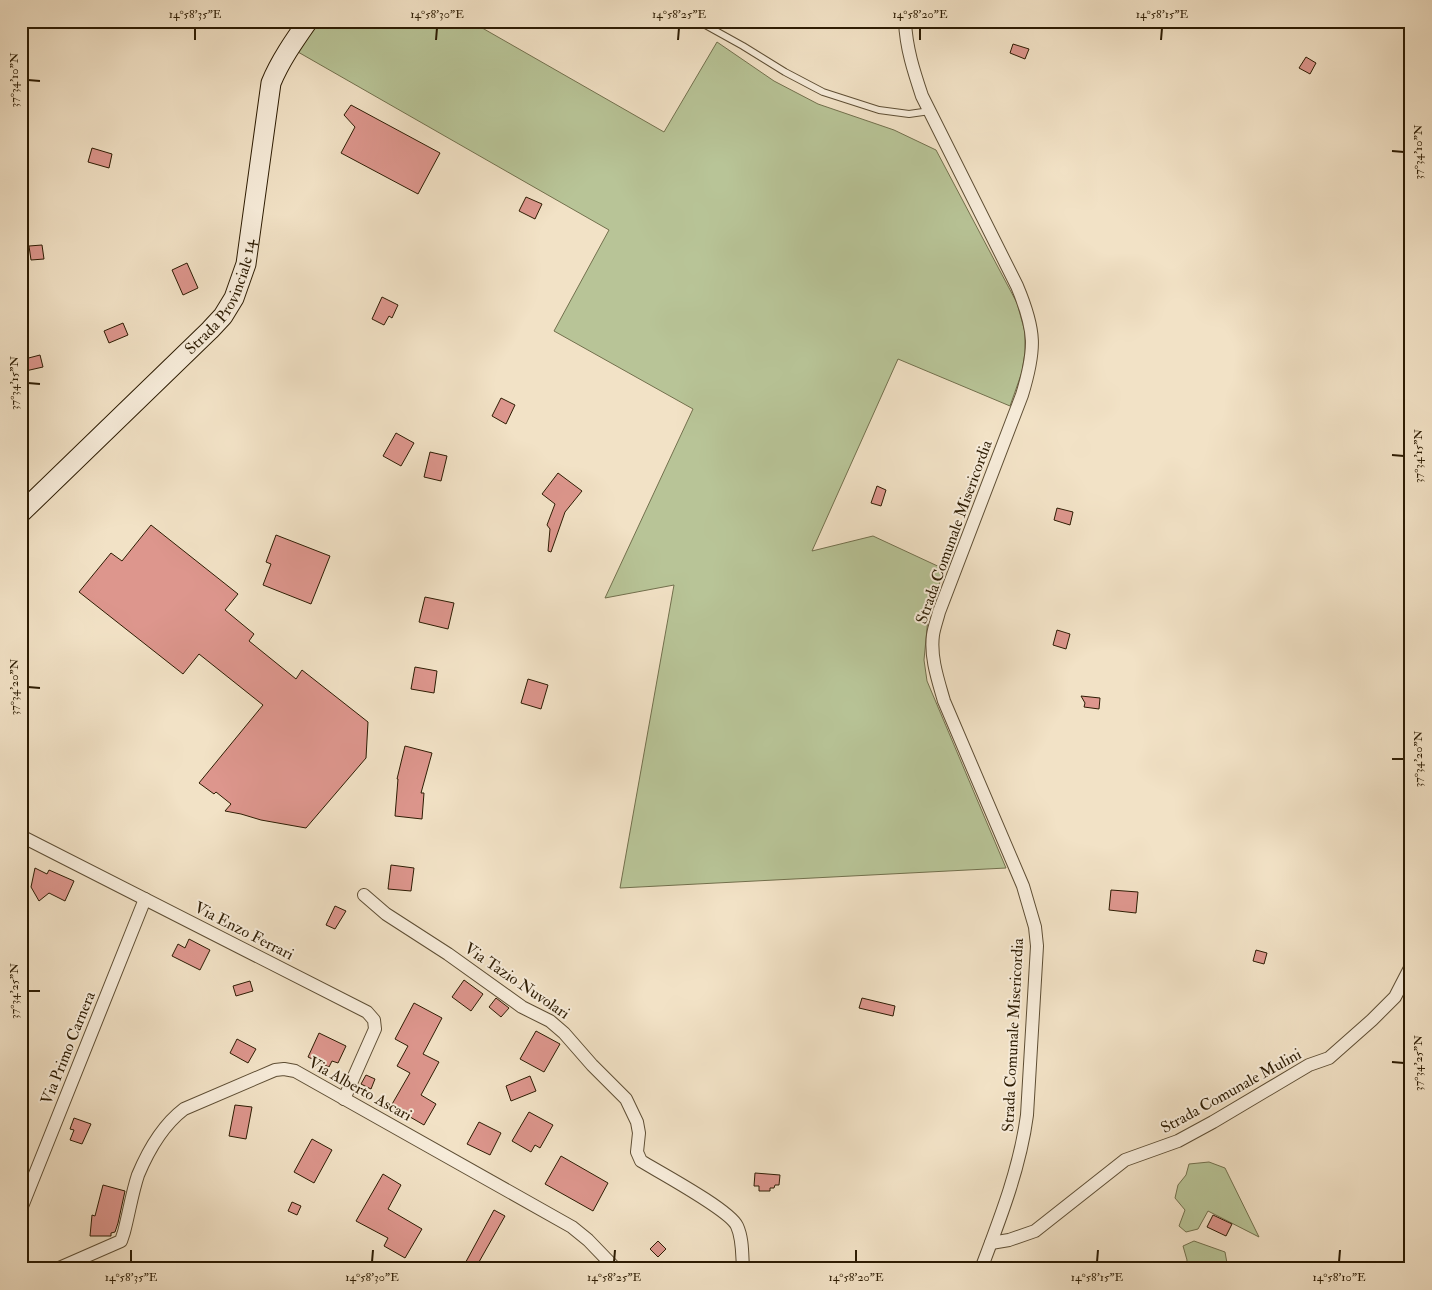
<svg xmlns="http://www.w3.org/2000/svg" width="1432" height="1290" font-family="'IM FELL Double Pica',serif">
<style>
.green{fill:#b8c497;stroke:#72704d}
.building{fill:#dd968d;stroke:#2d1c03}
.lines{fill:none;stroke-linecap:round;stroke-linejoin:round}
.lane-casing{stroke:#5e4e34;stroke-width:8}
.street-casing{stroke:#5e4e34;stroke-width:14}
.secondary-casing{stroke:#2d1c03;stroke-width:21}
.lane{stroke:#f7ecda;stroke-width:6}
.street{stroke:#f7ecda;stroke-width:12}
.secondary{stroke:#f7ecda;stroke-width:19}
.ticks{fill:none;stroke:#2d1c03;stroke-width:2}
.labels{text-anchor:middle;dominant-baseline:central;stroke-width:4;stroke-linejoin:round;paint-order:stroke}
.street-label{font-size:16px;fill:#2d1c03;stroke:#f7ecda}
.neatline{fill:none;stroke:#2d1c03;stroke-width:2}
.ticks-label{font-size:12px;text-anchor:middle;fill:#2d1c03}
</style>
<rect width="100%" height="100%" fill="#f2e2c6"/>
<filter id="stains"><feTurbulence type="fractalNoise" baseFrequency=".004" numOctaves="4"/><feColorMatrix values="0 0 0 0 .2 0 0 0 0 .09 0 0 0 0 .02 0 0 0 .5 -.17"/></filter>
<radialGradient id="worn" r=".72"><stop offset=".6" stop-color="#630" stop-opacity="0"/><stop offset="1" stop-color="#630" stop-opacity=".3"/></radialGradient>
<g class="green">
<polygon points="319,21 470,21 664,132 717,42 774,81 818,104 894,130 936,150 1017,303 1025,332 1025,352 1022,372 1010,406 898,359 812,551 873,536 944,569 928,618 924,660 927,681 1006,868 620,888 674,585 605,598 693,409 554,331 609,230 298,52"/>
<polygon points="1209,1162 1225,1168 1259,1237 1208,1211 1198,1229 1186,1232 1179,1226 1185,1210 1175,1198 1178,1185 1186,1175 1189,1164"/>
<polygon points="1194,1241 1225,1252 1227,1263 1226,1269 1186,1269 1187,1260 1183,1246"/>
</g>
<g class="building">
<polygon points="1013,44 1029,49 1025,59 1010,53"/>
<polygon points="1306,57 1316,63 1310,74 1299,68"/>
<polygon points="351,105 440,153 418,194 341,153 355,127 344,115"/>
<polygon points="92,148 112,154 109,168 88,162"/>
<polygon points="526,197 542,204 535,219 519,211"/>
<polygon points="42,245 44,259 31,260 29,246"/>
<polygon points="187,263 198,288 183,295 172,270"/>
<polygon points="382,297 398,305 392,318 389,316 384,325 372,319"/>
<polygon points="123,323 128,335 109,343 104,331"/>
<polygon points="40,355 43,367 21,372 21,360"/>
<polygon points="501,398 515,405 506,424 492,416"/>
<polygon points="396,433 414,443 401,466 383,456"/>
<polygon points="430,452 447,456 441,481 424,477"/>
<polygon points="558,473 582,491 565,512 551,552 548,551 550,529 547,525 555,504 542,494"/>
<polygon points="877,486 886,490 881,506 871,503"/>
<polygon points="1057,508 1073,512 1070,525 1054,520"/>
<polygon points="151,525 238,594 225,610 254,634 249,641 296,679 302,670 368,722 366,758 306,828 261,820 241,814 225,811 231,804 216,792 214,794 199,783 263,705 199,654 183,674 79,592 111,553 122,561"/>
<polygon points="276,535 330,556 311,604 263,585 271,564 266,562"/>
<polygon points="425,597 454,603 448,629 419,622"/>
<polygon points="1057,630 1070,634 1066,649 1053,645"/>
<polygon points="415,667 437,671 434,693 411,689"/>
<polygon points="528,679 548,685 541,709 521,703"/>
<polygon points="1081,696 1100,698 1099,709 1084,707 1085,703"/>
<polygon points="405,746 432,753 421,793 424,793 422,819 395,816 398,779 397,779"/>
<polygon points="391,865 414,868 411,891 388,889"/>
<polygon points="35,868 47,874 49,870 74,881 65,901 49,893 39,901 31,887"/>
<polygon points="1111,890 1138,892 1136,913 1109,910"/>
<polygon points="335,906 346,911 335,929 326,925"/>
<polygon points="189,939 210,950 200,970 172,956 178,944 185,948"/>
<polygon points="1256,950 1267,953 1264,964 1253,961"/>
<polygon points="464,980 483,994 471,1011 452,997"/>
<polygon points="250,981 253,991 236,996 233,986"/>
<polygon points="496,998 509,1008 501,1017 489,1007"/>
<polygon points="862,998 895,1006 893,1016 859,1008"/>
<polygon points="414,1003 442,1018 423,1054 439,1062 421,1095 436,1104 424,1125 391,1106 410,1073 397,1066 408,1046 395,1039"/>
<polygon points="536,1031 560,1044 544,1072 520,1059"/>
<polygon points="319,1033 346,1046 338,1063 332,1061 329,1067 308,1057"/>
<polygon points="237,1039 256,1049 248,1063 230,1053"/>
<polygon points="366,1075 375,1079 371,1089 361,1084"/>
<polygon points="530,1076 536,1091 511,1101 506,1086"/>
<polygon points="235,1105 252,1107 246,1139 229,1136"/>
<polygon points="529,1112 553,1125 540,1148 535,1145 531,1152 512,1141"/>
<polygon points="74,1118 91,1124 82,1144 70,1140 74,1130 70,1129"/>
<polygon points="479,1122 501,1133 490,1155 467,1144"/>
<polygon points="312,1139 332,1150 314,1183 294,1172"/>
<polygon points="561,1156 608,1183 593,1211 545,1184"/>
<polygon points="755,1173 780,1175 779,1185 775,1185 774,1188 770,1188 770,1191 759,1191 759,1186 754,1186"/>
<polygon points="383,1174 401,1185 388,1209 422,1229 405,1258 384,1246 388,1238 356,1221"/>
<polygon points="103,1185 125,1191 118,1223 115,1232 111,1233 111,1236 90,1236 92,1215 95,1216"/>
<polygon points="292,1202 301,1206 297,1215 288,1211"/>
<polygon points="494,1210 505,1216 475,1269 462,1269"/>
<polygon points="1213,1215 1232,1224 1226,1236 1207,1227"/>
<polygon points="658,1241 666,1249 658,1257 650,1249"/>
</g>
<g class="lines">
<defs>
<polyline id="lane" points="698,21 743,46 785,72 823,92 879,110 909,114 930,111"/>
<g id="street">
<path d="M905 21C906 48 914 72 922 96L1017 286C1036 331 1036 349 1022 395L939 612C937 620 934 628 933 635 930 657 938 680 944 701L1023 886 1035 927 1037 946 1027 1115C1020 1168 1000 1219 981 1269"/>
<polyline points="21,836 367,1012 374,1020 375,1029 344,1099"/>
<path d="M364 895 386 914 448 954 522 1007 550 1021 564 1033 592 1065 626 1099 637 1122 639 1133 637 1152 641 1161C659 1172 730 1210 737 1226 743 1239 742 1255 743 1269"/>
<polyline points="21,1209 145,899"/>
<polyline points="991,1243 1009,1240 1035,1231 1125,1160 1178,1141 1213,1122 1309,1065 1329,1058 1372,1020 1395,997 1411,966"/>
<path d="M57 1269 121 1241 124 1232C129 1213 132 1193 138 1175 148 1151 163 1125 184 1109L275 1070 284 1069 295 1071 572 1227 588 1240 616 1269"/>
</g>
<g id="secondary">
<path id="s1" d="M21 513 210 330 223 316 234 298 246 264 271 83C280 61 294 41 308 21"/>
</g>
</defs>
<use href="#lane" class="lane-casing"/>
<use href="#street" class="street-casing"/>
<use href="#secondary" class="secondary-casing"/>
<use href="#lane" class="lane"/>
<use href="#street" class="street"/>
<use href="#secondary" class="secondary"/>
</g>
<path class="ticks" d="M195 40V28M436 40 437 28M678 40 679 28M920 40V28M1161 40 1162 28M28 80 40 81M1392 151 1404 152M28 383 40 384M1392 455 1404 456M28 687 40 688M1392 759H1404M28 991H40M1392 1062 1404 1063M131 1262V1250M372 1262 373 1250M614 1262 615 1250M856 1262V1250M1097 1262 1098 1250M1339 1262 1340 1250"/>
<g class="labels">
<g class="street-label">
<text stroke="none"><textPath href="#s1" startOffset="298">Strada Provinciale 14</textPath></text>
<text transform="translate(954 532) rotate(-70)">Strada Comunale Misericordia</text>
<text transform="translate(244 931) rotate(27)">Via Enzo Ferrari</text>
<text transform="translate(517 981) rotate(34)">Via Tazio Nuvolari</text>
<text transform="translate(1013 1035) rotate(-87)">Strada Comunale Misericordia</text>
<text transform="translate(68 1048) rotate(-68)">Via Primo Carnera</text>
<text transform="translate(360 1089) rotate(29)">Via Alberto Ascari</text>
<text transform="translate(1231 1091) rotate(-29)">Strada Comunale Mulini</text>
</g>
</g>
<rect width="1432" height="1290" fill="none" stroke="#f2e2c6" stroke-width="55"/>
<rect x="28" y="28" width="1376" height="1234" class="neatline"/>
<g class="ticks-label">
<text x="195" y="18">14°58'35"E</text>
<text x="437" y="18">14°58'30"E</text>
<text x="679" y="18">14°58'25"E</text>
<text x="920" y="18">14°58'20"E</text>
<text x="1162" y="18">14°58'15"E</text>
<text transform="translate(14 80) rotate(-90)" y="4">37°34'10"N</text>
<text transform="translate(1418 152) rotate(-90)" y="4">37°34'10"N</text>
<text transform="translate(14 383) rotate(-90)" y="4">37°34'15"N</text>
<text transform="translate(1418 456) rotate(-90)" y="4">37°34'15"N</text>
<text transform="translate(14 687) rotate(-90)" y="4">37°34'20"N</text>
<text transform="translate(1418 759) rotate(-90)" y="4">37°34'20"N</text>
<text transform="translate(14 991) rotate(-90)" y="4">37°34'25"N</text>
<text transform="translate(1418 1063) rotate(-90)" y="4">37°34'25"N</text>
<text x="131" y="1281">14°58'35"E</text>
<text x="372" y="1281">14°58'30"E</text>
<text x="614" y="1281">14°58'25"E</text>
<text x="856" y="1281">14°58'20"E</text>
<text x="1097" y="1281">14°58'15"E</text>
<text x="1339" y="1281">14°58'10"E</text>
</g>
<rect width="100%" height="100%" filter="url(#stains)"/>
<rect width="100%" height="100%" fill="url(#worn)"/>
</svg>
